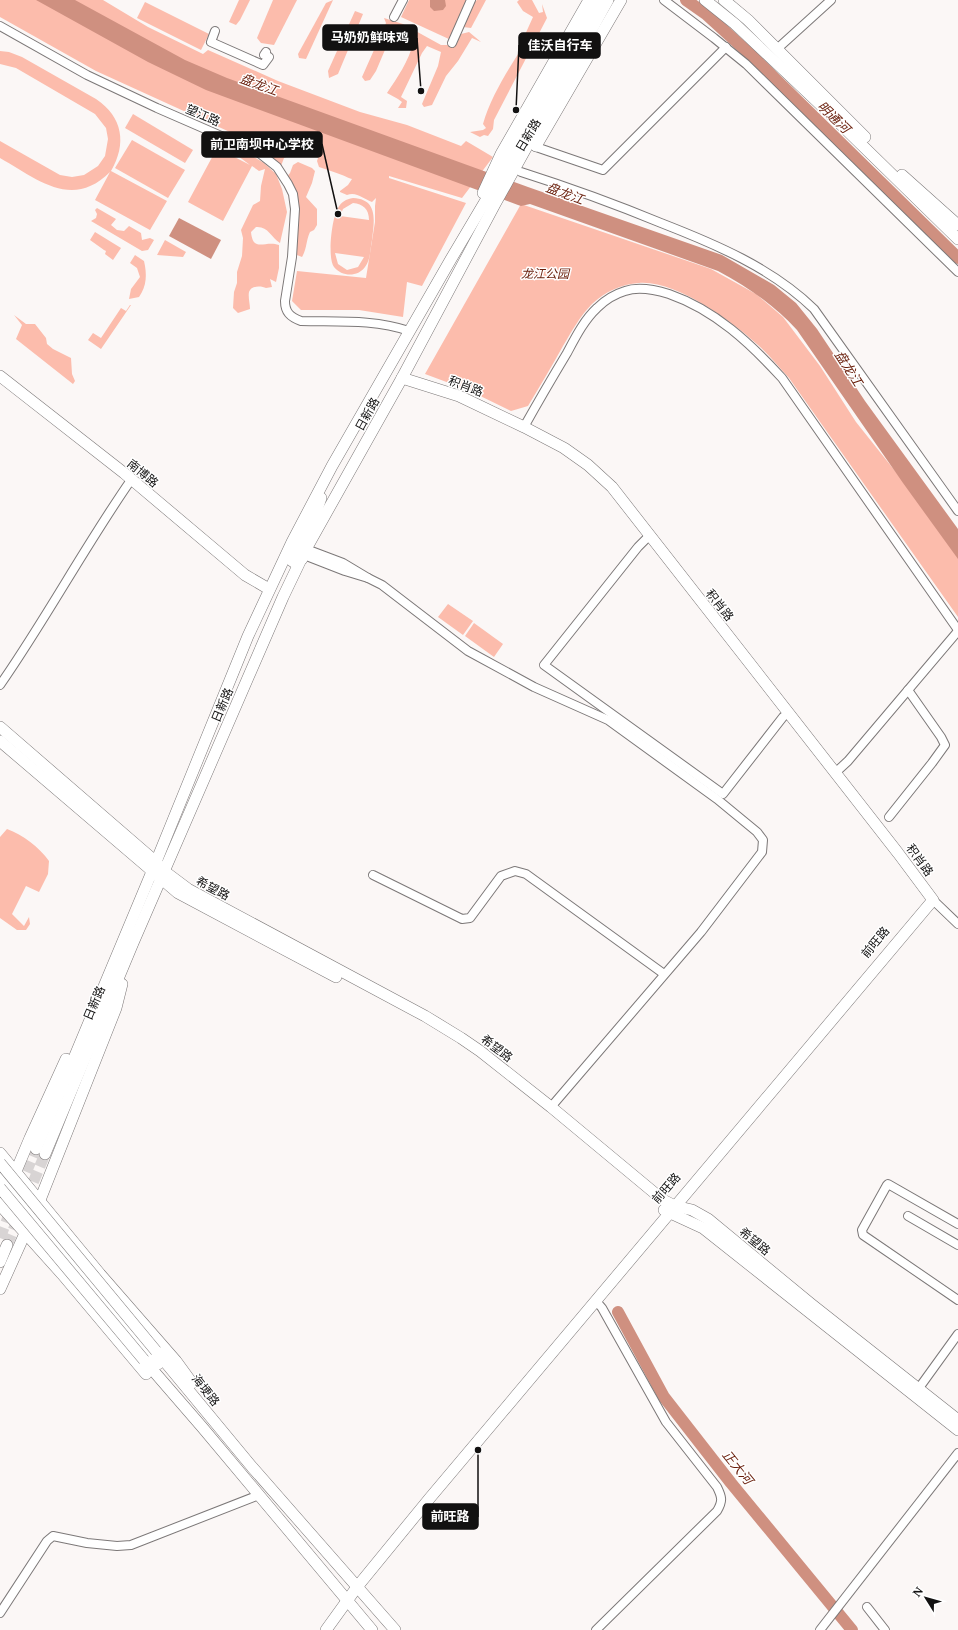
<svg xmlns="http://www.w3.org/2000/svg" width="958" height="1630" font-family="'Noto Serif','Noto Sans SC',serif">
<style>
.green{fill:#fcbcac;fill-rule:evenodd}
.water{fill:#cf9080}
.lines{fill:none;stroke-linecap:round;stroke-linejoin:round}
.river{stroke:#cf9080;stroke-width:12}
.secondary-tunnel{stroke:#d8d4d4;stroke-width:11;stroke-dasharray:11 5.5;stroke-linecap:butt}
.street-casing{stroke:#7c7878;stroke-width:10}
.secondary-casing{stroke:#7c7878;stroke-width:12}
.street{stroke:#fff;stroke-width:8}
.secondary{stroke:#fff;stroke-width:11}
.secondary-bridge-casing{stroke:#7c7878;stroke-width:12;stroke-linecap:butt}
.secondary-bridge{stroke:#fff;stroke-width:11}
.labels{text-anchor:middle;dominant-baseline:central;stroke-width:3;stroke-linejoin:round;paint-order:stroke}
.street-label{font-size:12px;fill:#121111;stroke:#fff}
.park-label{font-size:12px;font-style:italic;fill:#691e0b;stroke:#fff}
.water-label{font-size:13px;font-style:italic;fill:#691e0b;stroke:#fff}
.leader{fill:none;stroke:#121111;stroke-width:1.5}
.callout-dot{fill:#121111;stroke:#fff;stroke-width:1.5}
.callout{fill:#121111;stroke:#121111;stroke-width:1.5}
.callout-label{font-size:13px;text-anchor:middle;font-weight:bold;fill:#fff}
</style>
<rect width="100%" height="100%" fill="#fbf7f6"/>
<g class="green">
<path d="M0 0H103L148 27 203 54 208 50 278 81 360 112 407 125 461 146 466 141 493 157 462 198 389 176V178L466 203 422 286 407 282 403 317 359 310H301L292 301 297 271 366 278 375 222V206L376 198 372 202C364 199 356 191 347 195L340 192V191L348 185 352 179C347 178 346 176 342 175 335 172 327 170 319 167L317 161 319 155 299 144 291 155 284 158 281 166 268 161 232 133 96 71 0 17Z"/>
<polygon points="239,0 250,0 240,20 236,25 229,22"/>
<polygon points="273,0 297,0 274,45 261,43 257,38"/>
<polygon points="333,0 306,59 299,58 298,54 326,3"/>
<polygon points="409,0 470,0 451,40 401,17"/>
<polygon points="477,0 486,0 471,28 463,27 472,4"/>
<path d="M519 0H532L539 13 543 12 542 4 547 18 494 120 493 129 488 136 484 135 480 137 470 132 483 130 486 128 483 124C490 99 506 73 520 51L519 48 533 17 523 11 517 2Z"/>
<polygon points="145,2 209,34 201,50 137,18"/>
<polygon points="355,11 363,14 338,74 329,78 328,71"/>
<path d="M384 18 403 24 441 45H456L461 34 469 32 481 42 472 38 458 61 446 76 432 105 424 107 422 104 438 66 441 52 427 46 422 53 401 97 407 101 406 108H398L402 102 398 99 387 93C397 78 409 61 413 43L404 31 399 30 393 31 376 71 370 80 365 81 362 77 386 23Z"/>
<path d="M0 51 9 52 22 57 96 99C123 117 127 144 111 171L167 201 150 230 95 200 110 172C72 210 37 179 0 158V141L60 175 72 177 84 175 98 166 105 156 108 139 106 128 95 114 16 68 0 64Z"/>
<polygon points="133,114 193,150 185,163 125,128"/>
<polygon points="132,140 185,170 168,198 115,168"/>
<path d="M218 141 247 153 264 163 276 174 282 189 287 212 280 243C271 237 268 226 256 227L251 232C253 253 265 240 279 245V268L276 282 270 279 272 287 266 288C262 286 251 285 249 292 248 297 250 304 250 309L238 313 233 308 234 292 237 283V272L242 256 243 238 241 230 253 205 260 201 261 186 265 169 259 171 252 166 223 221 188 202 217 148 250 165 238 156 216 145Z"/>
<path d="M298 162 312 168 315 171 312 183 306 197 317 209V225L314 230 310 232C306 240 307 249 302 257L297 255 294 252 298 218 284 180 290 173 293 165Z"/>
<path d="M353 198C379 199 374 222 372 240 370 249 371 259 365 267 358 277 342 277 334 267 327 258 332 217 338 208 341 202 346 199 353 198ZM353 203C363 204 369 209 369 220L340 216 343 209ZM335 253 364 257 358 267 347 270 338 264Z"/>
<path d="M521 204 711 269 756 294 783 317 820 366 856 422 903 481 958 558V617L789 378C779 367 769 355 758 345 731 321 676 280 639 283 621 284 605 292 592 304 580 316 572 331 563 346 552 366 540 386 528 406L511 411 468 390 425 374Z"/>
<polygon points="97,208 116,219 111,225 117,230 124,231 129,226 141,233 142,240 150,238 154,240 148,250 142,251 91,221 96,218 97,214 95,210"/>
<polygon points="95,232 121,248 113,260 105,254 106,251 104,250 90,240"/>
<polygon points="165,240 186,252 183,257 157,255"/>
<path d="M135 255 144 261C147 274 147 286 139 297L129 299 131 289 140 277 137 268 130 263Z"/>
<polygon points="130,305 131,305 101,349 88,340 93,333 101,338 121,308 126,311"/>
<polygon points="14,315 26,324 35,324 46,338 47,344 53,349 71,358 72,374 75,381 73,384 16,339 22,325"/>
<polygon points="448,604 473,621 463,635 438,617"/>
<polygon points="474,623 503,644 494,657 465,636"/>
<path d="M7 829C23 835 39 847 49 861L48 874 39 892 26 886 12 914 24 926 29 917 30 924 26 930H17L0 918V837Z"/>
</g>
<g class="water">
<path d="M36 0H75L185 60 227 78 528 187 722 255 774 285 796 303 817 329 865 401 958 529V559L903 483 797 330C774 305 748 287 718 271L530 204 521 206 518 205 206 90 148 62Z"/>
<polygon points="430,0 445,0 446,6 443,10 434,11 430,7"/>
<polygon points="179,218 221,240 211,259 169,236"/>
</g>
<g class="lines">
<g class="river">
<polyline points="686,0 706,14 752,56 958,258"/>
<polyline points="618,1312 664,1397 731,1483 852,1630"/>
</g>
<g class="secondary-tunnel">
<polyline points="20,1187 36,1149"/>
<polyline points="27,1197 45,1154"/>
<polyline points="0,1238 12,1207"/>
<polyline points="7,1245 19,1216"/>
</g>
<defs>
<g id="street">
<polyline points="664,0 714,38 746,64 958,272"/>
<polyline points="394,17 403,0"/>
<path d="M0 26 87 75 157 108 258 152 277 167 288 184 293 194 295 209 292 257 285 301C285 312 290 317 301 321 337 322 374 319 409 331"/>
<polyline points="215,31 211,42 263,65 269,57 264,55 266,52"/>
<polyline points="452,43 471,0"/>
<polyline points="777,49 831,0"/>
<polyline points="536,147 603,170 726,47"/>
<path d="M521 172C568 187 615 204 661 223 715 244 772 268 814 309L958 511"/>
<path d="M524 427C538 402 552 378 567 353 575 338 584 320 597 308 604 301 615 294 625 291 639 286 656 290 669 294 715 310 750 343 782 378L958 630"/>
<polyline points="650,535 638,547 544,665 723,794 783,717 788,713"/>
<polyline points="304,555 345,571 368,578 343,563 306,549"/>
<polyline points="368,578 382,585 468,651 534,687 608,720 717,799 757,832 763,840 762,852 701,932 551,1107"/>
<path d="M0 685C46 619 85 546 131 480"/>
<polyline points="835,773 848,761 958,631"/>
<polyline points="889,817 932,763 945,745 941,737 908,690"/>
<polyline points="373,875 462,919 470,918 501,876 515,871 526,874 664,974"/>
<polyline points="933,900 958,924"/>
<polyline points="908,1216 958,1245"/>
<polyline points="958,1224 888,1184 887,1185 862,1230 863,1235 958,1300"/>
<polyline points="919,1388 958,1334"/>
<polyline points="867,1607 885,1630"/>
<polyline points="0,1613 47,1541 53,1536 87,1543 117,1546 131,1545 259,1495"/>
<path d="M596 1630 717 1511C723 1501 722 1497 717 1487L666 1422 602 1308 596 1301"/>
<polyline points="820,1630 958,1453"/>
</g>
<g id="secondary">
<polyline points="705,0 735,24 826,110 958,239"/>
<polyline points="724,0 748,20 865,137"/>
<polyline points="536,146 621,0"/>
<polyline points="902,175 958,225"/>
<polyline points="483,193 501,154 589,0"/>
<polyline points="0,376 124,473 245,575 269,589"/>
<polyline points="302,559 295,563 292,561 314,518 321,498"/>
<polyline points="0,727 156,862 164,871 188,889 425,1016 461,1038 480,1051 551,1107 663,1200 675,1206 692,1210 708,1219 811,1304 958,1420"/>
<polyline points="0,741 178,893 336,977"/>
<polyline points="36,1149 156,862 248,636 292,542 332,466 451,259 486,200 598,0"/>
<polyline points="0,1153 100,1274 176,1361 192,1383"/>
<polyline points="45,1154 133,943 283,597 306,549 402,378 495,204 608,0"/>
<path d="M0 1177C9 1188 17 1199 32 1201"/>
<polyline points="3,1202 30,1138 66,1059"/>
<polyline points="0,1205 62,1274 146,1374"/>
<polyline points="2,1207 14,1204 27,1208 158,1364"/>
<polyline points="664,1210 703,1228 958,1430"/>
<polyline points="0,1262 7,1245"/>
<polyline points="0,1289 40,1200 116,1008 122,984"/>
<polyline points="156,1351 252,1467 395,1630"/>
<polyline points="144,1360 202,1427 372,1630"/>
<polyline points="326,1630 357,1587 429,1499 933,900 898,853 612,487 588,465 564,448 524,427 459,396 402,378"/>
</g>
</defs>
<use href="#street" class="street-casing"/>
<use href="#secondary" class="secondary-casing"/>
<use href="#street" class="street"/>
<use href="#secondary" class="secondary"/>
<defs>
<g id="secondary-bridge">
<polyline points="0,1163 156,1351"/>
<polyline points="0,1188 144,1360"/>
</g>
</defs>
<use href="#secondary-bridge" class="secondary-bridge-casing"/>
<use href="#secondary-bridge" class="secondary-bridge"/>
</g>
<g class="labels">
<g class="street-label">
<text transform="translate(203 115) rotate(23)">望江路</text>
<text transform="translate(528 135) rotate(-59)">日新路</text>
<text transform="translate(466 386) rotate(21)">积肖路</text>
<text transform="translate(367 414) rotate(-61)">日新路</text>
<text transform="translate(143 473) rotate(40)">南博路</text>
<text transform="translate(720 605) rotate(52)">积肖路</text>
<text transform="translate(222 705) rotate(-67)">日新路</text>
<text transform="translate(920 860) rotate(54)">积肖路</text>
<text transform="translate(213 888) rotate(28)">希望路</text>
<text transform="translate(875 942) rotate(-50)">前旺路</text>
<text transform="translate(94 1003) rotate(-67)">日新路</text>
<text transform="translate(497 1048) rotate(37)">希望路</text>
<text transform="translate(666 1188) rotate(-49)">前旺路</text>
<text transform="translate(755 1241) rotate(39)">希望路</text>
<text transform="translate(206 1390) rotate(52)">海埂路</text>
</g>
<g class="park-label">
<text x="545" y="273">龙江公园</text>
</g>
<g class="water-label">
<text transform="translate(259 84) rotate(20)">盘龙江</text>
<text transform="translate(834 117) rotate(44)">明通河</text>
<text transform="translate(565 193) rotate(20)">盘龙江</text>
<text transform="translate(849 368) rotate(57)">盘龙江</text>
<text transform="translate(738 1467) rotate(51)">正大河</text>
</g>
</g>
<path class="leader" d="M421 91L417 38M516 110L519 45M338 214L322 144M478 1450L478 1517"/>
<g class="callout-dot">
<circle cx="421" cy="91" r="4"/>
<circle cx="516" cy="110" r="4"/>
<circle cx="338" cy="214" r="4"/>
<circle cx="478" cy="1450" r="4"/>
</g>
<g class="callout">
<rect x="323" y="25" width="94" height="25" rx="4"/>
<rect x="519" y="33" width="81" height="25" rx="4"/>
<rect x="202" y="132" width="120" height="25" rx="4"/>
<rect x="423" y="1504" width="55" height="25" rx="4"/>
</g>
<g class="callout-label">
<text x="370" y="42">马奶奶鲜味鸡</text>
<text x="560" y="50">佳沃自行车</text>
<text x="262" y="149">前卫南坝中心学校</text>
<text x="450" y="1521">前旺路</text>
</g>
<g transform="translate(926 1598) rotate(307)" stroke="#ffffff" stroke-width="3" paint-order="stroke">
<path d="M0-3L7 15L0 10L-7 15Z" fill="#121111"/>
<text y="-6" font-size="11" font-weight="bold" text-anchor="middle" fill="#121111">N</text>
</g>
</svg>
